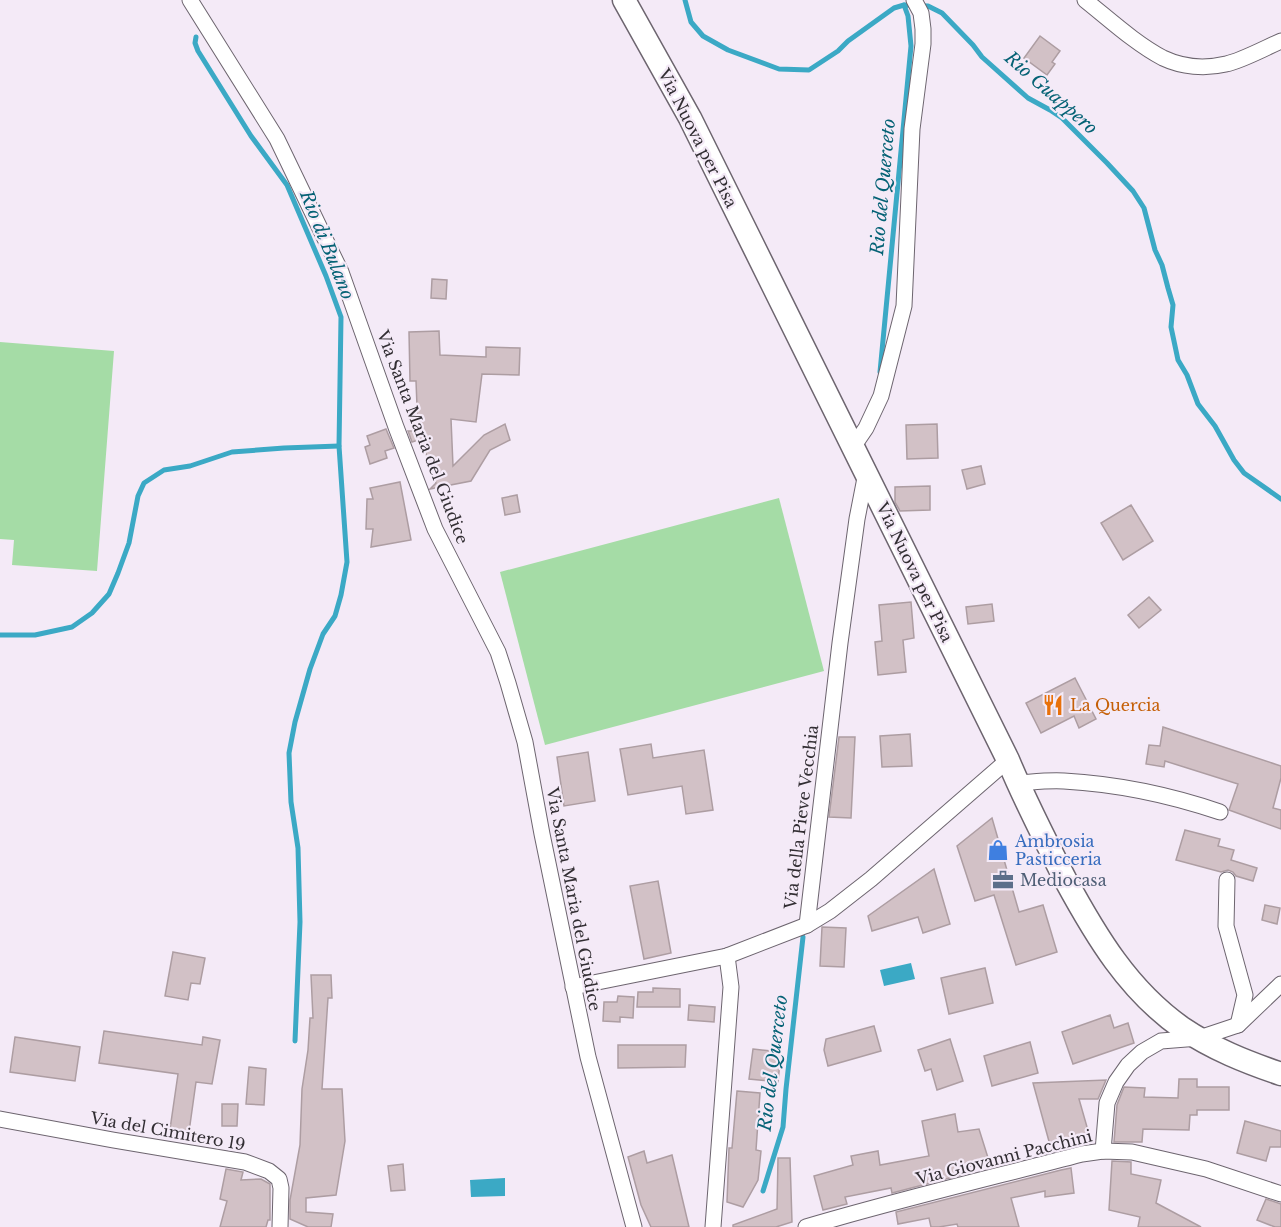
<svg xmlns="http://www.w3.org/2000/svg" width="1281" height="1227" font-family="'Libre Baskerville',serif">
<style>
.green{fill:#a5dca6}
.water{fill:#3ba9c5}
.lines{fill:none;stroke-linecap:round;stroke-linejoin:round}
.stream{stroke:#3ba9c5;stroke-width:5}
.building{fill:#d2c1c6;stroke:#ad9da2;stroke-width:1.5}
.street-casing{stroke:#6d656f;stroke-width:17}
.primary-casing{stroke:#6d656f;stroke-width:25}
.street{stroke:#fff;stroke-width:15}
.primary{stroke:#fff;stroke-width:22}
.labels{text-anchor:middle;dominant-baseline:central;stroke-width:4.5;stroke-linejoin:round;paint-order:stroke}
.street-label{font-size:16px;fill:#322e33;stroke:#f4eaf7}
.food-label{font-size:16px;fill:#c56008;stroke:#f4eaf7;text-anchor:start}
.shop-label{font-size:16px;fill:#366cbe;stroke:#f4eaf7;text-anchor:start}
.service-label{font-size:16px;fill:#4e5e75;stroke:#f4eaf7;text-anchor:start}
.water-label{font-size:18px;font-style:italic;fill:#056275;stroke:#f4eaf7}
</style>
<rect width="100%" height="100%" fill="#f4eaf7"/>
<g class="green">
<polygon points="0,342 114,351 97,571 12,565 14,540 0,539"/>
<polygon points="779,498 824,671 545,745 500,572"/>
</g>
<g class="water">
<polygon points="911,963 915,979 884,986 880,970"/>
<polygon points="505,1178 505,1196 471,1197 470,1180"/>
</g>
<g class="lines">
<g class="stream">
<polyline points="685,0 691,22 703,36 728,50 779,69 809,70 838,51 848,41 894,8 904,5 928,6 942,13 973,45 982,57 1028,98 1050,110 1062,118 1107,163 1133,191 1144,208 1155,250 1162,265 1168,288 1173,305 1171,327 1178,360 1187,375 1198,404 1215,426 1234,460 1244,473 1281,499"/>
<polyline points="196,37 195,43 198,51 251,136 287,185 326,276 341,317 339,446 347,562 341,595 335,616 323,634 310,669 295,722 289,753 291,802 298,848 300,922 295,1041"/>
<polyline points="880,372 911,46 908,16 904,5"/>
<polyline points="0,635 35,635 72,627 92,613 109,594 118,573 129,543 138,496 144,483 164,470 190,466 232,452 284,448 339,446"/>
<polyline points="763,1191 783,1127 786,1089 803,937"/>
</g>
</g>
<g class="building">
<polygon points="1040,36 1060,51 1052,62 1055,64 1047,75 1024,58"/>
<polygon points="432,279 447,280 446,299 431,298"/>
<polygon points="439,331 440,355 486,357 486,347 520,348 519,375 482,374 476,422 451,419 453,466 484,435 505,424 510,440 490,450 471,481 430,489 436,483 421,439 412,442 408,431 418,431 416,381 410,381 409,332"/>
<polygon points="937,424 938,458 907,459 906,425"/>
<polygon points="386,429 394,448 385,451 387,458 370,464 365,447 370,445 367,436"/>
<polygon points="981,466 985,484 967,489 962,470"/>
<polygon points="400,482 411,540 371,547 373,529 366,529 367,499 373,499 370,488"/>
<polygon points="930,486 930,510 900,511 895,502 895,487"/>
<polygon points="517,495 520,512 505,515 502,498"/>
<polygon points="1131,505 1153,541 1123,560 1101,523"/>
<polygon points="1149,597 1161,610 1139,628 1128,615"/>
<polygon points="911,602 914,638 903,640 906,672 878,675 875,642 882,641 879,605"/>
<polygon points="992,604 994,621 968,624 966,607"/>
<polygon points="1075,678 1096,719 1079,728 1074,716 1041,733 1026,703"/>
<polygon points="1163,727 1281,766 1281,778 1273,808 1281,810 1281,829 1229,810 1238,784 1165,761 1164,767 1146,764 1149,745 1160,746"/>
<polygon points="910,734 912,766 882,767 880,736"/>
<polygon points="839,737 855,737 851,818 829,817"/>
<polygon points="651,744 653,758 704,750 713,810 686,814 682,786 628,795 620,749"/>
<polygon points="588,752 595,801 564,806 557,757"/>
<polygon points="992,818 1019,912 1043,905 1057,952 1016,965 994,895 975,901 957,846"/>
<polygon points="1185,830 1220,839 1218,846 1234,850 1231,860 1257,868 1253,881 1236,876 1233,872 1228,870 1221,872 1176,860"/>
<polygon points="934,869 950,924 923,933 918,917 872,931 868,916"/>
<polygon points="658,881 671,953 644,959 630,886"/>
<polygon points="1265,905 1280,908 1277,924 1262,920"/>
<polygon points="822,927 846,928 844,967 820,966"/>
<polygon points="173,952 205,958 200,984 191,983 188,1000 165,996"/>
<polygon points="985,968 993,1003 949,1014 941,978"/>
<polygon points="311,975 331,975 332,998 328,998 322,1089 342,1089 345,1141 336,1195 306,1198 306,1212 333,1214 331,1227 308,1227 290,1219 290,1200 300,1145 302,1089 308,1050 310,1018 313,1018"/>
<polygon points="653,988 680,989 680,1007 637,1007 638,992 653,992"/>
<polygon points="618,996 634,997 633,1018 620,1017 620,1022 603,1021 604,1002 617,1002"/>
<polygon points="689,1005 715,1007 714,1022 688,1020"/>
<polygon points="1110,1015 1114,1028 1128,1023 1134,1043 1073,1064 1062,1032"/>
<polygon points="874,1026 881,1051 828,1066 824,1050 826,1039"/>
<polygon points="104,1031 202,1045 203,1037 220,1040 212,1084 196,1082 188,1139 169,1136 178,1074 99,1063"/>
<polygon points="15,1037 80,1047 75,1081 10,1072"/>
<polygon points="950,1039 963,1081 937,1090 931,1069 925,1071 918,1050"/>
<polygon points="1030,1042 1038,1073 992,1086 984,1056"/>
<polygon points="618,1045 686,1045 685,1067 618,1068"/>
<polygon points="753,1049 781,1052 778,1082 749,1079"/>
<polygon points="249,1067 266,1069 264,1105 246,1104"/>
<polygon points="1179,1079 1197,1079 1197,1087 1229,1087 1229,1110 1197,1110 1197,1115 1190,1115 1189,1130 1143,1129 1142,1142 1114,1142 1117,1105 1124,1087 1145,1088 1144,1097 1178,1098"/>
<polygon points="1106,1080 1098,1099 1079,1099 1089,1134 1050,1145 1033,1083"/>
<polygon points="737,1091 760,1093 756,1150 761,1151 758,1180 743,1207 727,1202 729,1148 732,1148"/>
<polygon points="222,1104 238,1104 237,1126 222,1126"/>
<polygon points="955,1114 958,1132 979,1129 989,1161 964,1168 965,1174 892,1193 891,1188 845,1197 847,1204 823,1210 814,1176 853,1165 851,1156 878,1151 880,1165 929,1156 922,1121"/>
<polygon points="1245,1121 1281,1131 1281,1147 1270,1147 1266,1161 1237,1153"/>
<polygon points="644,1151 647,1163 672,1155 689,1227 651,1227 641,1205 628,1157"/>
<polygon points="778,1158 790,1158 792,1222 776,1227 733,1227 733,1225 777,1209"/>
<polygon points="1112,1161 1131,1162 1131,1174 1161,1180 1156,1203 1201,1227 1138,1227 1140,1217 1109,1210"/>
<polygon points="403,1164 405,1190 391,1191 388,1166"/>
<polygon points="1071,1168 1074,1193 1045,1197 1045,1191 1011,1198 1019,1227 958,1227 957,1224 939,1227 931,1227 929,1218 898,1224 896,1212 1061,1170"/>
<polygon points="226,1169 243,1172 241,1180 261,1179 270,1184 270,1220 268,1220 266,1227 220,1227 227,1201 220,1199"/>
<polygon points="1266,1199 1281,1204 1281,1227 1275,1227 1257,1220"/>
</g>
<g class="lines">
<defs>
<g id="street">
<polyline points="190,0 277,139 341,272 396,427 435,529 498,652 508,683 525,742 542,834 588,1057 634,1227"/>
<path d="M1085 0C1109 19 1136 44 1163 58 1182 67 1205 69 1226 64 1241 61 1265 48 1281 41"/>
<polyline points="853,447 866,428 881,396 904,306 912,129 923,44 923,29 921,13 914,0"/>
<path d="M1018 783C1033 782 1049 780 1064 781 1117 784 1170 795 1220 812"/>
<polyline points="1227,880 1226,926 1245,995 1238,1025"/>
<polyline points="807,925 840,643 857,519 866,473"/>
<polyline points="573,987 727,956 807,925 830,911 871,879 1008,760"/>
<polyline points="0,1119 113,1140 245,1162 269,1171 279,1179 281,1188 280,1227"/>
<polyline points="1103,1151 1107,1103 1116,1082 1128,1065 1142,1052 1161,1041 1199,1038 1238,1025 1281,984"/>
<polyline points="713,1227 731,987 727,956"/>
<path d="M806 1227C897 1200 990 1178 1082 1154L1103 1151 1132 1152 1206 1169 1281 1194"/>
</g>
<path id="primary" d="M624 0 690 118 1008 760C1025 801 1045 840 1065 879 1096 936 1128 990 1182 1028 1213 1049 1246 1062 1281 1074"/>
</defs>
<use href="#street" class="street-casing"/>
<use href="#primary" class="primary-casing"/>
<use href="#street" class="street"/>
<use href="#primary" class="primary"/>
</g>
<defs>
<symbol id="restaurant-bare" viewBox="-9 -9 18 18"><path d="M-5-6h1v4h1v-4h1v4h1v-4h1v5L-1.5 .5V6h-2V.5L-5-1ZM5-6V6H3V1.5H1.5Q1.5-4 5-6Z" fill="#e8710a" stroke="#f4eaf7" stroke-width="2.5" paint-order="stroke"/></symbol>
<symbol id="shop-bare" viewBox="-9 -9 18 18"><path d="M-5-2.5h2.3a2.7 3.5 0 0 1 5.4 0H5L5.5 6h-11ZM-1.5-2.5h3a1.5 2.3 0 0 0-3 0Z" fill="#3f7fe0" stroke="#f4eaf7" stroke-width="2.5" paint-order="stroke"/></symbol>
<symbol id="office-bare" viewBox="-9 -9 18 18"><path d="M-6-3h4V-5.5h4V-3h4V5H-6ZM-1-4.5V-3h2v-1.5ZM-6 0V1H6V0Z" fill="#5c6f8a" stroke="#f4eaf7" stroke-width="2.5" paint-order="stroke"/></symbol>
</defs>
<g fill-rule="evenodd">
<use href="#restaurant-bare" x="1038" y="690" width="30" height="30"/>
<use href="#shop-bare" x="983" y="835" width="30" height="30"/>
<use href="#office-bare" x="988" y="865" width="30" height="30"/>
</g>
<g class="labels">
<g class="street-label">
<text transform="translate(698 138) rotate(63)">Via Nuova per Pisa</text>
<text transform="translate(423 437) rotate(69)">Via Santa Maria del Giudice</text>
<text transform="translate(915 572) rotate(64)">Via Nuova per Pisa</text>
<text transform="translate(801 817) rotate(-83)">Via della Pieve Vecchia</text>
<text transform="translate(574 899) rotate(79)">Via Santa Maria del Giudice</text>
<text transform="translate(168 1131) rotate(10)">Via del Cimitero 19</text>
<text transform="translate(1004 1157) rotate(-14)">Via Giovanni Pacchini</text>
</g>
<g class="food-label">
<text x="1070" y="705">La Quercia</text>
</g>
<g class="shop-label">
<text x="1015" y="841">Ambrosia<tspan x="1015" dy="18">Pasticceria</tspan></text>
</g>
<g class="service-label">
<text x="1020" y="880">Mediocasa</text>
</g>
<g class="water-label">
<text transform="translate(1051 93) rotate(41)">Rio Guappero</text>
<text transform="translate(883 187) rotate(-85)">Rio del Querceto</text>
<text transform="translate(327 245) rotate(68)">Rio di Bulano</text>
<text transform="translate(773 1063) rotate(-83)">Rio del Querceto</text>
</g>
</g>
</svg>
